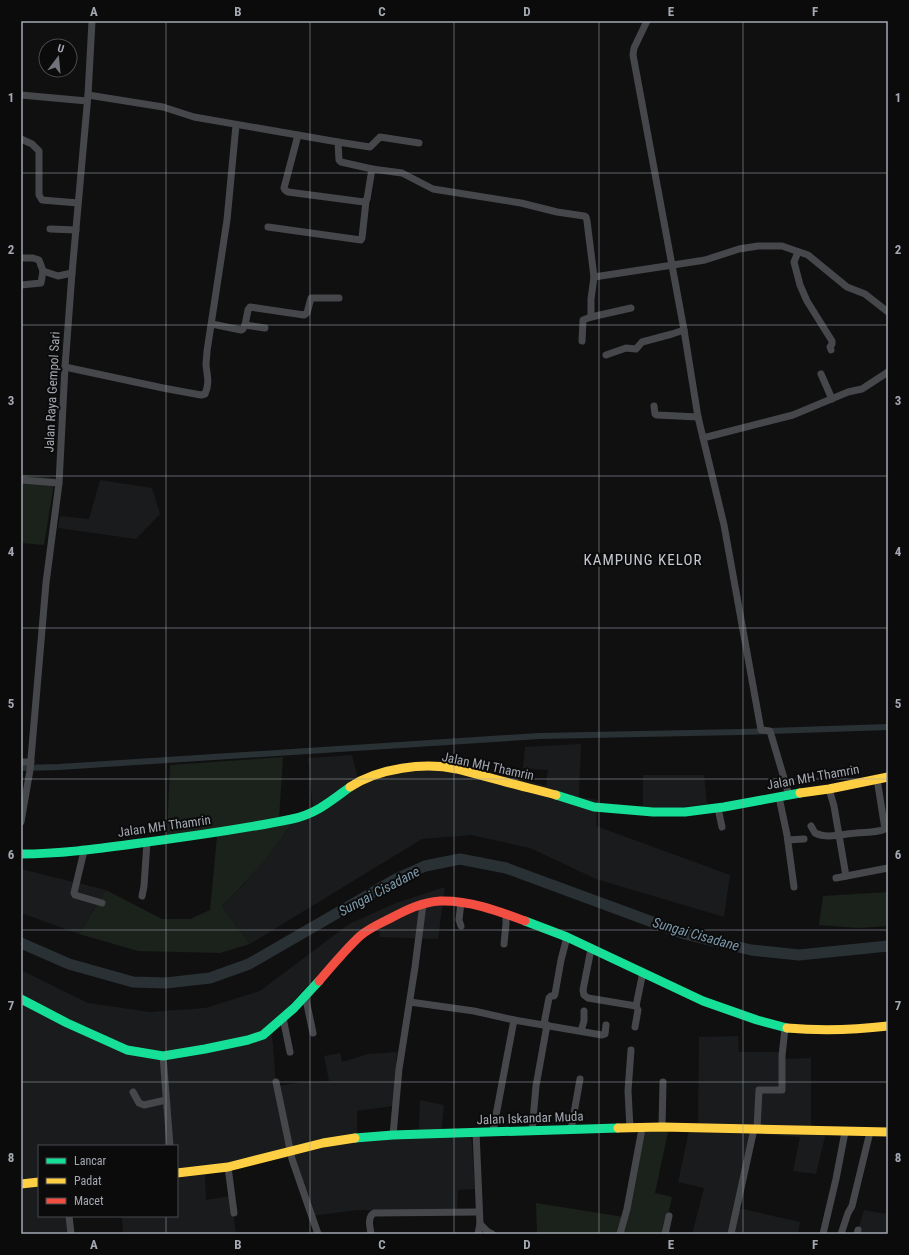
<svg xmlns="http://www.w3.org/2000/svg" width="909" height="1255" font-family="'Roboto Condensed',sans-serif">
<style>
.built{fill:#1a1b1c}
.green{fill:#1b211b}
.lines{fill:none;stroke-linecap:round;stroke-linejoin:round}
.canal{stroke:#293135;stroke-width:6}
.river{stroke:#293135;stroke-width:11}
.street{stroke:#45474a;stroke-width:7}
.fast{stroke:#16e098;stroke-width:9}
.slow{stroke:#ffcf43;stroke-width:9}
.jam{stroke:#f24e42;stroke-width:9}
.grid{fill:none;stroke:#a3a8b1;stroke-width:1;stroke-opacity:0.55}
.labels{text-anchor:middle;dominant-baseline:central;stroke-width:4;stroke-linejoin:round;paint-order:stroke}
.street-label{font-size:13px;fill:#a3a8b1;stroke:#0b0b0c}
.water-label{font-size:14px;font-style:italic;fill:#7c99aa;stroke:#0b0b0c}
.quarter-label{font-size:15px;letter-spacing:1px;fill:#c3c7ce;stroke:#0b0b0c}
.neatline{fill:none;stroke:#a3a8b1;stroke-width:1.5}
.grid-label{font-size:13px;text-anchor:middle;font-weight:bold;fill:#a3a8b1}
</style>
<rect width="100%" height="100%" fill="#101011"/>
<g class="built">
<polygon points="100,480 152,488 160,514 136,539 58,528 60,516 89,519"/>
<polygon points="581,744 579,797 598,800 596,826 730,875 724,917 596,879 530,848 471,835 422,839 250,944 222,906 244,884 287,831 296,817 313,809 308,758 352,755 358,778 388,766 436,762 505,775 546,786 548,770 523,768 525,747"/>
<polygon points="643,775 704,775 707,804 681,807 643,807"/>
<polygon points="21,869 106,890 79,934 21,913"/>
<polygon points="445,887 438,939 380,937 379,927 360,938 309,984 270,1026 273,1044 276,1086 304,1082 329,1081 324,1056 340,1053 342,1062 368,1054 397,1052 393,1106 357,1111 357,1135 419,1129 420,1100 444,1105 441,1135 471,1134 475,1189 458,1190 457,1212 358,1210 311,1216 290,1157 205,1175 206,1200 231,1196 236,1234 123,1234 122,1216 177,1216 177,1146 39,1146 39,1216 70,1216 70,1234 21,1234 21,970 88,1003 150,1012 205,1008 260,991 349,924 396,903"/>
<polygon points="738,1036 739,1052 782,1052 782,1059 811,1058 811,1129 827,1128 816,1174 793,1171 800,1137 755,1134 738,1208 800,1222 798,1234 692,1234 704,1188 678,1182 690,1126 698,1124 699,1037"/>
<polygon points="888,1201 888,1234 857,1234 864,1210 886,1214"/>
</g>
<g class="green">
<polygon points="21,474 55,478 44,545 21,543"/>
<path d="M283 757 279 819 296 817C276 849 249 879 222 906L250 944 220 953 138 951 79 934 106 890 162 919H190L210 910 217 836 167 835 170 765Z"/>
<polygon points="888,892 888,926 858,928 819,925 823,896"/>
<polygon points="641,1131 668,1132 655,1193 672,1197 664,1234 537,1234 536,1203 624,1217"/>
</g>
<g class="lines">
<polyline class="canal" points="21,768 59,767 539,736 741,732 888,727"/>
<polyline class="river" points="21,943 69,964 133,982 166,983 210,978 249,964 396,879 425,866 460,859 506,868 685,934 751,950 799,955 888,946"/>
<g class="street">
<polyline points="647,21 634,48 633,55 684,330 698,417 724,525 761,730 770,731 789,795"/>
<polyline points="21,95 87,101"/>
<polyline points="88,95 163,107 194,117 338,142 339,160 341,162 372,169 402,173 433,189 521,203 557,212 584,216 586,217 587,221 594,277 591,299 591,317"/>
<polyline points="298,135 284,188 285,190 288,192 364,202 367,199 372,169"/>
<polyline points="21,139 32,144 39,151 39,195 42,200 78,203"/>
<polyline points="338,142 370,147 380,137 419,143"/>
<polyline points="268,227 361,240 362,238 366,201"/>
<polyline points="50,229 76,230"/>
<polyline points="798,252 794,262 800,285 807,301 832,341 832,344 830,347 831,350"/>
<polyline points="21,258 33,258 39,260 43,271 58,276 72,273"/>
<polyline points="594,277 686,263 705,260 739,249 758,246 782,246 808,255 847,287 865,294 888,312"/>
<polyline points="21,285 41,283 43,271"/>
<polyline points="212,324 241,330 243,329 245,325 265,328"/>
<polyline points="245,325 248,310 250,307 304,315 307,313 311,298 339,298"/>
<polyline points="582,341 583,320 591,317 631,308"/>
<polyline points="606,355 626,348 636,349 642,342 672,334 684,330"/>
<path d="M65 367 163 388 201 395 205 394C210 383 207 375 206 365 206 360 207 355 207 351L227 220 236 125"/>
<polyline points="821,374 832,399"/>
<polyline points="654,406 655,414 657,415 698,417"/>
<polyline points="703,438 793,415 848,392 862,389 888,372"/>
<polyline points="21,480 59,483"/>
<polyline points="21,762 31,762"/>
<polyline points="829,789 834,806 846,876"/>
<polyline points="779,797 787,835 794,887"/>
<polyline points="718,808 722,827"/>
<polyline points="21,822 30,770 46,583 59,483 65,367 72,273 88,95 92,21"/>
<path d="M811 826 815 833C827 839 843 834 856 833 866 832 876 833 885 829L877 779"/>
<polyline points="788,840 804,839"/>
<polyline points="84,851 74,893 75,895 102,903"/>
<polyline points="836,878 888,868"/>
<polyline points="142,896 144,886 147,842"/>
<polyline points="461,926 459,920 461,902"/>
<polyline points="504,944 506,924 506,914"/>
<polyline points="591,949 583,990 584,995 588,998 636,1006 638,1010 635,1027"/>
<polyline points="305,995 313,1033"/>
<polyline points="410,1002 474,1011 514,1020 602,1035 605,1034 606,1025"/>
<polyline points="636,1006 643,972"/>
<polyline points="283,1018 290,1052"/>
<polyline points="544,1024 549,998 551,996 554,996 555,994 561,960 567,937"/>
<polyline points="581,1031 584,1021 584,1011"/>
<polyline points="163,1056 170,1146"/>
<polyline points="276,1082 292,1159 318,1234"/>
<polyline points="133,1092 139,1103 144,1105 166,1100"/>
<polyline points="662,1127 663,1082"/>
<polyline points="630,1128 628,1091 631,1050"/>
<polyline points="757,1129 759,1090 782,1090 782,1056 785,1028"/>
<polyline points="571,1130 580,1079"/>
<polyline points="493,1131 514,1020"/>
<polyline points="532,1131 536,1086 547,1025"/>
<polyline points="476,1132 480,1224 478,1234"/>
<polyline points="393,1135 399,1069 415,967 423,904"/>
<polyline points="228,1167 234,1213"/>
<polyline points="69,1216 71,1234"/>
<polyline points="480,1224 488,1232 492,1234"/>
<path d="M371 1234C370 1227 367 1217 374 1213L479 1212"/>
<polyline points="620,1234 627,1209 642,1129"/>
<polyline points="665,1234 669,1216"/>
<polyline points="731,1234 754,1129"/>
<polyline points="823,1234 836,1179 845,1132"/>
<polyline points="841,1234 848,1213 852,1206 870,1132"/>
<polyline points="857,1234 858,1230"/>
</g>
<g class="fast">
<polyline points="556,795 594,807 653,812 685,812 724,807 800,793"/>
<path d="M21 854C59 854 96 849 133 844 186 837 239 830 292 819 316 814 331 801 350 787"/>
<polyline points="525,921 567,937 703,1001 757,1020 787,1028"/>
<polyline points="21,999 67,1023 127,1050 163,1056 205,1049 248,1040 263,1035 294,1008 319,981"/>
<polyline points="355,1138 393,1135 618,1128"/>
</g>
<g class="slow">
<path d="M350 787C379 768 424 762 457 769 472 773 487 777 502 781 520 786 538 790 556 795"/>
<polyline points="800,793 829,789 888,777"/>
<path d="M787 1028C822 1031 854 1030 888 1026"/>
<polyline points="618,1128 662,1127 888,1132"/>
<polyline points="177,1173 228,1167 323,1143 355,1138"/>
<polyline points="21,1184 39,1182"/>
</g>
<path class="jam" d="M319 981C331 967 346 949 360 936 369 928 381 923 391 918 406 910 422 902 440 901 469 900 498 911 525 921"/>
</g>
<path class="grid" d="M166 21V1146M310 21V1234M454 21V1234M599 21V1234M743 21V1234M21 173H888M21 325H888M21 476H888M21 628H888M21 779H888M21 930H888M21 1082H888M166 1216V1234"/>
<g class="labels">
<g class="street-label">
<text transform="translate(52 392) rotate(-87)">Jalan Raya Gempol Sari</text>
<text transform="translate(488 766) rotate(12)">Jalan MH Thamrin</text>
<text transform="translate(813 777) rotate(-10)">Jalan MH Thamrin</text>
<text transform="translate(164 826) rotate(-8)">Jalan MH Thamrin</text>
<text transform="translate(530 1118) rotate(-2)">Jalan Iskandar Muda</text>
</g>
<g class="water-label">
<text transform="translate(379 891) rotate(-28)">Sungai Cisadane</text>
<text transform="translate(696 934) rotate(16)">Sungai Cisadane</text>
</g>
<g class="quarter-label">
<text x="643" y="560">KAMPUNG KELOR</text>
</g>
</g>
<rect width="909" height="1255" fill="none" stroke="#0b0b0c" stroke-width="44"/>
<rect x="38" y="1145" width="140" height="72" fill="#0b0b0c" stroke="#484a4e"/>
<rect x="46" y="1158" width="20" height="6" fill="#16e098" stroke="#484a4e"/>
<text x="74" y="1165" font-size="12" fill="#a3a8b1">Lancar</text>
<rect x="46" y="1178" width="20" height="6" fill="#ffcf43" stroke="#484a4e"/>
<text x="74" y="1185" font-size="12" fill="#a3a8b1">Padat</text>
<rect x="46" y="1198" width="20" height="6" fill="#f24e42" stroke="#484a4e"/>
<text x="74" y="1205" font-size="12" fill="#a3a8b1">Macet</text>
<g transform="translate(58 58) rotate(16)"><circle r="19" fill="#0b0b0c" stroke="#484a4e"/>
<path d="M0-3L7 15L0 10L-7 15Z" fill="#707379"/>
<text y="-6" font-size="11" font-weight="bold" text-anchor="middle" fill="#a3a8b1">U</text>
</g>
<rect x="22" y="22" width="865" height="1211" class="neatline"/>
<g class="grid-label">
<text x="94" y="16">A</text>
<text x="238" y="16">B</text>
<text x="382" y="16">C</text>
<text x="527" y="16">D</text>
<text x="671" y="16">E</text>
<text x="815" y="16">F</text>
<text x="11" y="102">1</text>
<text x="898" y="102">1</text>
<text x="11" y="254">2</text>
<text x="898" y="254">2</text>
<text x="11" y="405">3</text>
<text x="898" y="405">3</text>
<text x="11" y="556">4</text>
<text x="898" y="556">4</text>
<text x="11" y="708">5</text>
<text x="898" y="708">5</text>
<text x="11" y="859">6</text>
<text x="898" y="859">6</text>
<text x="11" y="1010">7</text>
<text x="898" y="1010">7</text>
<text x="11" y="1162">8</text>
<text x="898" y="1162">8</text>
<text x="94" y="1249">A</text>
<text x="238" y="1249">B</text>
<text x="382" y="1249">C</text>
<text x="527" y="1249">D</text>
<text x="671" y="1249">E</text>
<text x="815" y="1249">F</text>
</g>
</svg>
